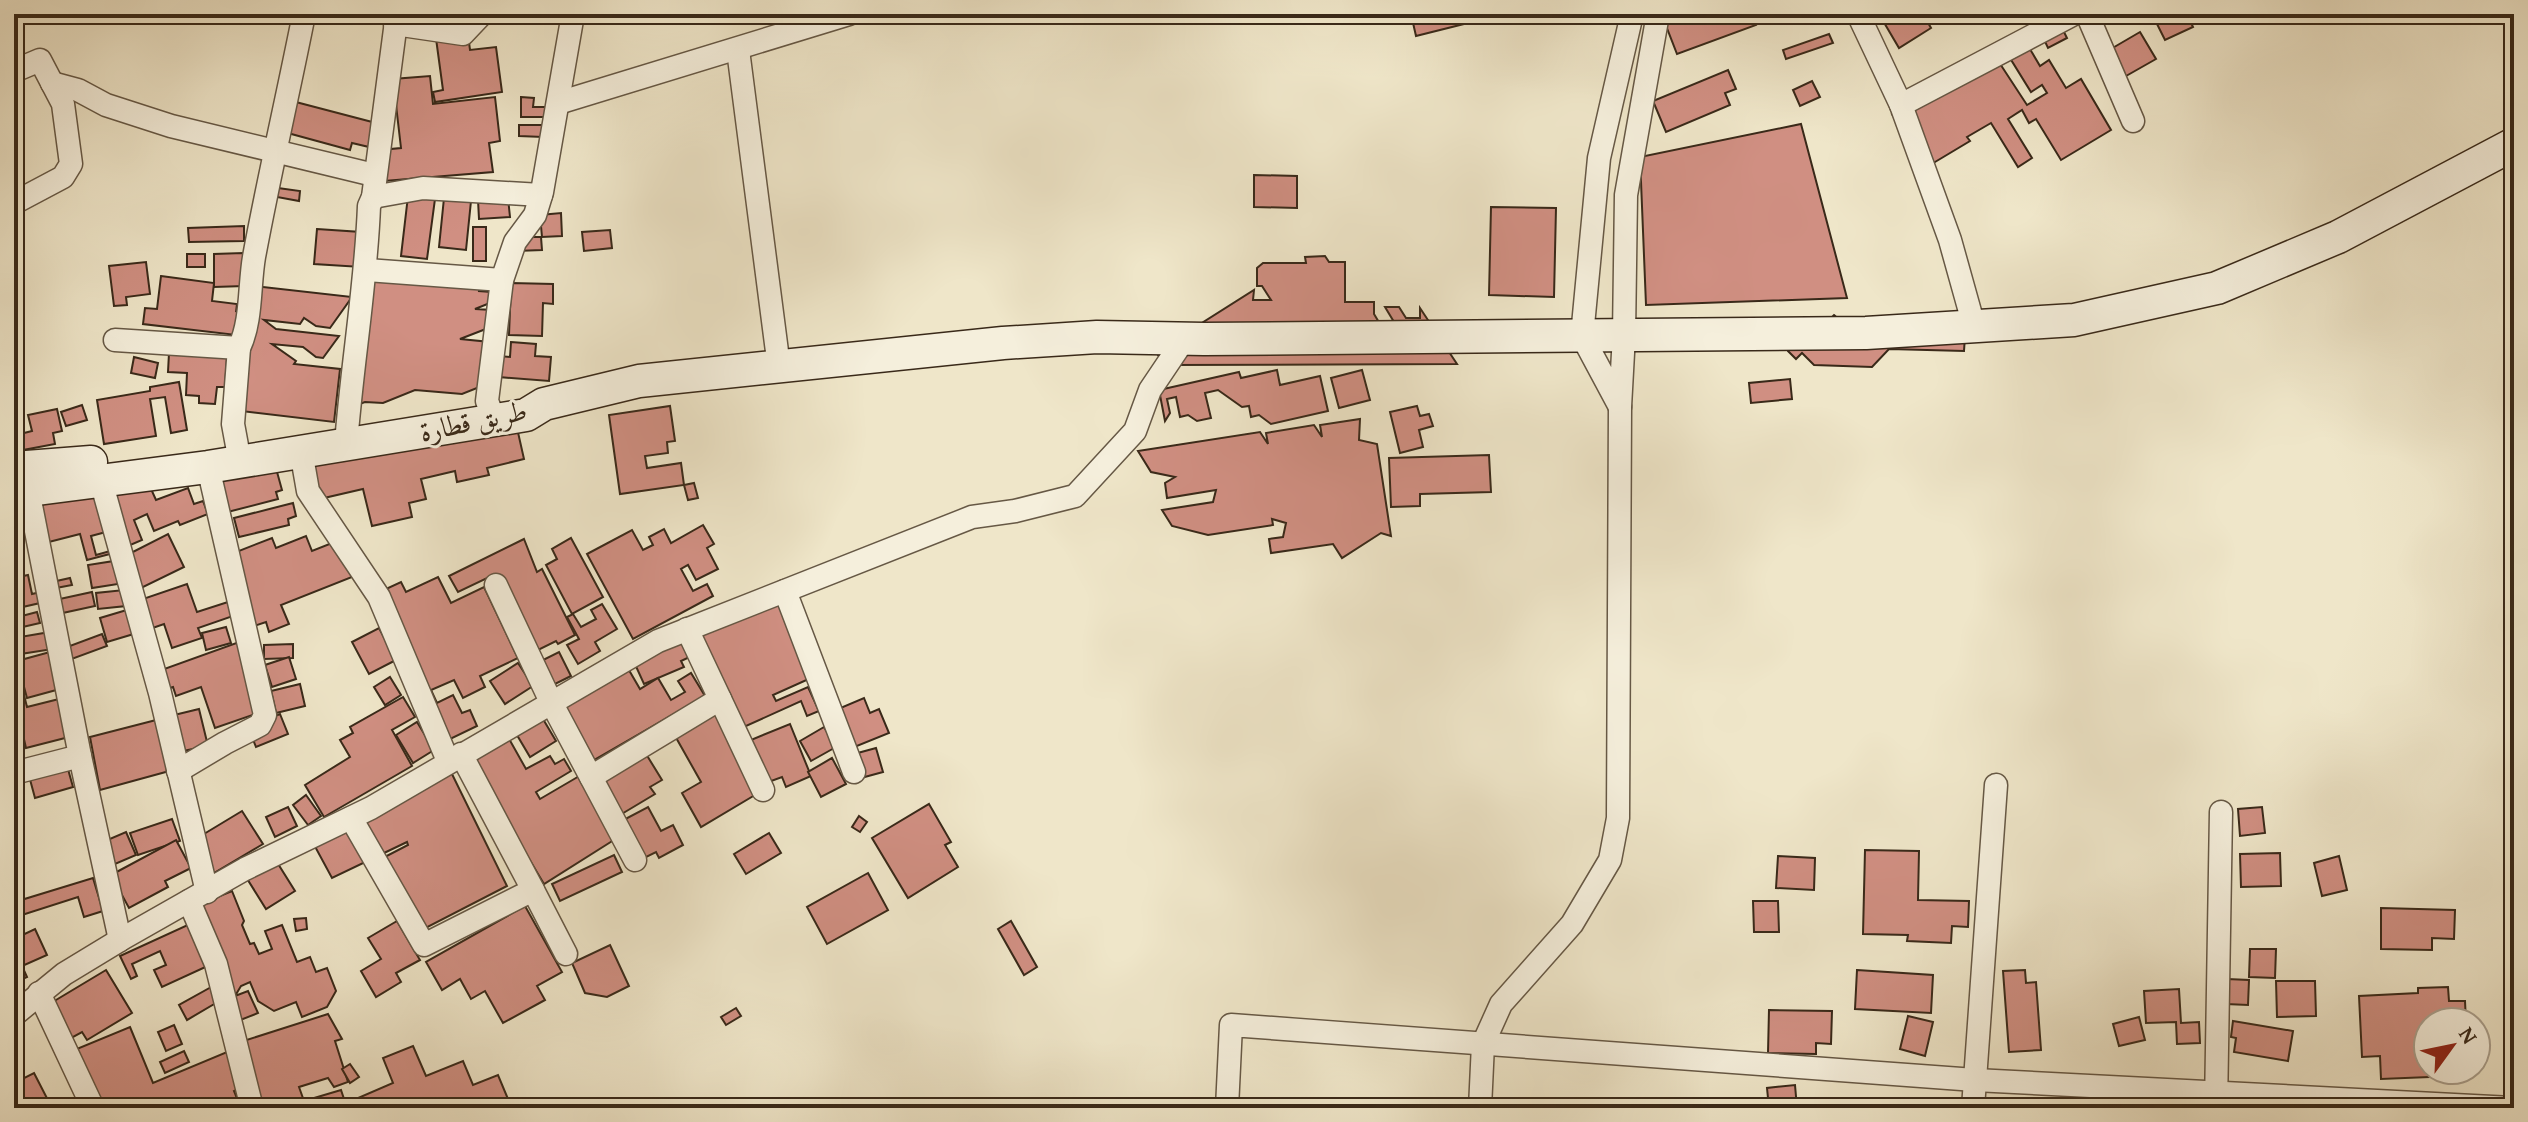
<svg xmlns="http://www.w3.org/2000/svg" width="2528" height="1122" font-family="'Gentium Book Plus',Amiri,serif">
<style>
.building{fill:#d08f82;stroke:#392919;stroke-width:2}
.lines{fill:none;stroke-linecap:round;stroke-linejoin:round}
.street-casing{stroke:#665845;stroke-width:25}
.secondary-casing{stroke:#392919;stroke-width:35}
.street{stroke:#f5efdc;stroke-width:22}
.secondary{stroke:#f5efdc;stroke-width:32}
.labels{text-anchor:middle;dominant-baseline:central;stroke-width:6;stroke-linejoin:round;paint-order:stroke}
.street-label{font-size:28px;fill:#392919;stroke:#f5efdc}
</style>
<rect width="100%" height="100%" fill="#efe6c9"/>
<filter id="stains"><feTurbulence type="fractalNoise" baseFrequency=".0025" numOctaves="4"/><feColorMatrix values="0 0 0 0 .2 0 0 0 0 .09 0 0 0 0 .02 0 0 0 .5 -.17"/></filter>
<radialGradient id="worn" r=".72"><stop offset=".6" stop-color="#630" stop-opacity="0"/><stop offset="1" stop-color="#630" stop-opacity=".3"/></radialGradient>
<g class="building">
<polygon points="1411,14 1461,14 1464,24 1416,36"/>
<polygon points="1689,14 1737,14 1738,16 1752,14 1756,25 1677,54 1665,23"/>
<polygon points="1879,14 1923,14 1931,28 1899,48"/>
<polygon points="2152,14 2187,14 2193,27 2165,40"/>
<polygon points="2060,24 2067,38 2048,48 2041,33"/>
<polygon points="467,27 470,50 496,47 502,92 435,102 433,92 443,90 435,31"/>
<polygon points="2140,32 2156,59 2119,80 2104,53"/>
<polygon points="1829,34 1833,43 1786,59 1783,50"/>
<polygon points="2024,39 2040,66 2049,60 2066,88 2081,79 2111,130 2061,160 2036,119 2029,123 2022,110 2008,119 2032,158 2018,167 1991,123 1967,137 1970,141 1925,168 1892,114 1993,53 2027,105 2047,93 2042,85 2031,92 2005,50"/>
<polygon points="1728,70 1736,89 1725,93 1730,105 1666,132 1653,101"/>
<polygon points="430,76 433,104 495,97 500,141 489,143 493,172 384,181 380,150 401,148 393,79"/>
<polygon points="1812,81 1820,97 1800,106 1793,90"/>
<polygon points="521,97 534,98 533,107 551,107 551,117 521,117"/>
<polygon points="292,101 376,123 369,147 352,143 350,150 284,132"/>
<polygon points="1801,124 1847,298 1646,305 1640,157"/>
<polygon points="519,125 543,125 543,137 519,136"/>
<polygon points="1254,175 1297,176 1297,208 1254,207"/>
<polygon points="278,188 300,191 299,201 277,197"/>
<polygon points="408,196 435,199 427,259 401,256"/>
<polygon points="444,198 471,201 466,250 439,247"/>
<polygon points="508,198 510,217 479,219 478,200"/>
<polygon points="1491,207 1556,208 1554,297 1489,295"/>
<polygon points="561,213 562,236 542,237 540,215"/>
<polygon points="244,226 244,241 189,242 188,228"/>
<rect x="473" y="227" width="13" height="34"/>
<polygon points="317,229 361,232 361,267 314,264"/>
<polygon points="610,230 612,248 584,251 582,232"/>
<polygon points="516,237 541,237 542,250 516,251"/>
<polygon points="243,253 244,286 214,287 214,254"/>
<rect x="187" y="254" width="18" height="13"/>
<polygon points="1325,256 1329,262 1345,262 1345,302 1374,302 1374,314 1383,329 1394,322 1385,307 1399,307 1406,318 1420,318 1420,308 1457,364 1165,365 1156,352 1254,290 1253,300 1271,300 1262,286 1257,286 1257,268 1263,263 1306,263 1305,257"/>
<polygon points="146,262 150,294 126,297 127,305 114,306 109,266"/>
<polygon points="365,274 481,275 479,291 492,292 495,301 475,309 492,310 491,327 460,339 490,342 487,384 462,394 415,390 383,403 365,402 354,406"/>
<polygon points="161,276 214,283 212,301 237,304 236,312 254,286 352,297 330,328 316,326 304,318 300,324 264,320 276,329 339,336 323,358 316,357 303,347 272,344 296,361 294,364 340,369 334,422 224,409 237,335 143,324 145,308 157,309"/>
<polygon points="511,283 553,284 553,304 543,303 542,336 509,335"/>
<polygon points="1834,315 1843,323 1965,336 1964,351 1889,349 1872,367 1814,365 1802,353 1796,359 1788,351 1789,324 1824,325"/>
<polygon points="511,342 536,344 535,356 551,357 549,381 499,377 500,356 510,357"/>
<polygon points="228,343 225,387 217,387 215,404 199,403 199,396 186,395 187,373 168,372 169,353"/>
<polygon points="134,357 158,363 155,378 131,373"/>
<polygon points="1277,370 1280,385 1320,376 1328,411 1271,424 1259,415 1251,417 1249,406 1242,407 1218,390 1205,393 1211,418 1197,421 1188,415 1180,417 1176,397 1167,399 1170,413 1165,421 1159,390 1239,372 1241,378"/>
<polygon points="1362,370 1370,400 1339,408 1331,378"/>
<polygon points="1790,379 1792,399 1751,403 1749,383"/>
<polygon points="179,382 187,430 171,433 165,397 150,399 156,436 104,444 97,400 150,391 150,387"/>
<polygon points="82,405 87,420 66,426 61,412"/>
<polygon points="670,406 675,441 667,442 668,453 645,456 647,468 681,463 684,485 620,494 609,415"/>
<polygon points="1417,406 1420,416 1429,414 1433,426 1419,430 1423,447 1400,453 1390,412"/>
<polygon points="57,409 62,431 53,433 55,444 23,450 20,434 32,431 28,415"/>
<polygon points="515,419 524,459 487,468 489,475 457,482 455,471 421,479 426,499 409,503 412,517 372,526 363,489 311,501 303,468"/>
<polygon points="1360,419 1359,440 1377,444 1391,536 1381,533 1342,558 1333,544 1271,553 1269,539 1283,537 1286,523 1272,519 1273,525 1208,535 1172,526 1162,510 1213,502 1216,490 1167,498 1165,483 1175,477 1151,472 1138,451 1260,432 1268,444 1266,433 1314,425 1322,437 1320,425"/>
<polygon points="1489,455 1491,492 1420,494 1420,506 1391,507 1389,458"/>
<polygon points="274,461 282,490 276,492 278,499 216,515 207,478"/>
<polygon points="147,480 156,500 188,488 194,504 203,501 208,514 180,525 178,521 154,531 147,514 134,520 142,540 121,549 100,499"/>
<polygon points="694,483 698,498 688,500 684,485"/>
<polygon points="94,489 106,532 91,536 96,555 110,551 110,554 87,560 80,534 41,544 35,504"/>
<polygon points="293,503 296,516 288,519 289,525 239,537 234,518"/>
<polygon points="703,525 714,544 707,548 718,569 696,580 688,565 681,569 693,591 707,584 713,596 633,639 587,554 632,530 643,550 653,545 649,537 664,529 671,543"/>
<polygon points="168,534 184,567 137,590 121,558"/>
<polygon points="306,536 312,551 337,541 352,577 281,605 289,624 269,632 266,622 254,626 226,556 272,538 276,548"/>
<polygon points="571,538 603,597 572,614 546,565 557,559 552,549"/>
<polygon points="524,539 537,572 542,569 575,635 558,644 556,641 526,656 487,578 458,592 449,576"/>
<polygon points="114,561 118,584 92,588 88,565"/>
<polygon points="28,575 32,594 45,591 43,584 70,578 72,585 51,589 40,603 14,609 14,578"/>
<polygon points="438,577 451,603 484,587 518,658 480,676 485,687 463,698 454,680 431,690 437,703 453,695 462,713 470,710 477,726 444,742 373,595 401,582 406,592"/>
<polygon points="187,584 197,612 231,601 236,615 198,628 202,638 172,648 164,624 144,631 134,602"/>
<polygon points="124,590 126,606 98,609 96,593"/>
<polygon points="92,592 95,606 58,614 55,600"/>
<polygon points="777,601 811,678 773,695 776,701 808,687 819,711 807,716 801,701 735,731 700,652 681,661 684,667 644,684 634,662"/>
<polygon points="602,604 617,629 595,642 600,651 578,664 567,645 579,639 567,617 573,614 581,627 596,619 591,610"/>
<polygon points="130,609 137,633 107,642 100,618"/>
<polygon points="37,612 40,623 14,629 14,618"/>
<polygon points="62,624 70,646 102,634 107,646 69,660"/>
<polygon points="226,627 231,643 206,650 202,633"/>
<polygon points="379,628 396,660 369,674 352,642"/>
<polygon points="50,632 53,649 14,655 14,638"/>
<polygon points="242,641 264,711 215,728 201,687 176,696 173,687 160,691 153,673"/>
<polygon points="293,644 293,658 264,659 264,645"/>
<polygon points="50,652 60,689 27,698 17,661"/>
<polygon points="559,652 571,676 543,690 531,666"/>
<polygon points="289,657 296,679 272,687 265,665"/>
<polygon points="15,659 27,707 59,699 69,737 26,748 18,713 14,714"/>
<polygon points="518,663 533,686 505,704 490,681"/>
<polygon points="626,665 640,689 658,678 671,700 685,692 678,681 691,673 705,696 582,767 549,711"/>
<polygon points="390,677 401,695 385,705 374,687"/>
<polygon points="300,684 305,706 276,713 271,691"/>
<polygon points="403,697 415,717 392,730 412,766 324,817 305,785 350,757 340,740 353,733 350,727"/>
<polygon points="864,698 870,713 879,709 889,733 847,750 831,712"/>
<polygon points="199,709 208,746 178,752 170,716"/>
<polygon points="713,711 760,792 701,827 682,793 701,782 674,734"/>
<polygon points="280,714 288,734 256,747 248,727"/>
<polygon points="540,714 556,741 530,757 514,730"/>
<polygon points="160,719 173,770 100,790 90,737"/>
<polygon points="417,722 434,750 413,763 396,735"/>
<polygon points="790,724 811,776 786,787 782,777 763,784 746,742"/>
<polygon points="824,727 836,747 811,761 800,741"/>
<polygon points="508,737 526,769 550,756 555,764 564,759 571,771 536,792 540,799 581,775 617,838 544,884 516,837 462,763"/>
<polygon points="876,748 883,772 861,778 854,754"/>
<polygon points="643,749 662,780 650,787 655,794 615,818 592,781"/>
<polygon points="832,758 846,784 821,797 808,772"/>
<polygon points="66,762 73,787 35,798 28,772"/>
<polygon points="450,770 507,886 414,934 377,861 408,845 407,842 332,878 312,841"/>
<polygon points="306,795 321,816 308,825 293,805"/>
<polygon points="929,804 951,842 945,845 958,867 908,898 872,838"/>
<polygon points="288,807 297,826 275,837 266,817"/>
<polygon points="648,807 661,831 673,825 683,845 659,858 656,852 634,863 614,825"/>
<polygon points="2262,807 2265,833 2240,836 2238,809"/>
<polygon points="242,811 263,844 214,873 194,840"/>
<polygon points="859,816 867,822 860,832 852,827"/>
<polygon points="172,819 180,841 138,855 130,833"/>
<polygon points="126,832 136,855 108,867 98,844"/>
<polygon points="769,833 781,853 746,874 734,854"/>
<polygon points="176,840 191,868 165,881 168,887 129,908 111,875"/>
<polygon points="1865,850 1919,851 1918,900 1969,901 1968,927 1952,926 1951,943 1907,941 1908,935 1863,934"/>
<polygon points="2280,853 2281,886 2241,887 2240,854"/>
<polygon points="614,855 622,872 560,901 552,884"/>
<polygon points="1778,856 1815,858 1814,890 1776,888"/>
<polygon points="2339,856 2347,890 2322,896 2314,863"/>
<polygon points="275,859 295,891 266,909 246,877"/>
<polygon points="868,873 888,910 827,944 807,907"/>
<polygon points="93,878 103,911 84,917 78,897 22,915 18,901"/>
<polygon points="232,891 244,921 242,925 250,944 254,943 259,954 272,949 265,931 282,925 297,962 310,957 316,972 327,968 336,991 327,1007 302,1017 296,1002 274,1011 258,1001 250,982 241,986 235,996 248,991 258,1013 238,1021 193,907"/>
<polygon points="1753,901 1778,901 1779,932 1754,932"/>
<polygon points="525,906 562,972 537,986 545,1000 503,1023 485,991 471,999 460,979 442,990 426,962"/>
<polygon points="2381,908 2455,910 2454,939 2432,938 2432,950 2381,949"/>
<polygon points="306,918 307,929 296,931 294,919"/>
<polygon points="397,921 420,960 396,973 401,982 376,997 361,971 381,959 368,938"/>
<polygon points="1011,921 1037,967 1024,975 998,929"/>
<polygon points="192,923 212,964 162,987 154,970 166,965 160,951 132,964 137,976 131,979 120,956"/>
<polygon points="35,929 47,955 22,966 27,977 14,983 14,939"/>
<polygon points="610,945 629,986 607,997 585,993 572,963"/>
<polygon points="2250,949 2276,949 2275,978 2249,977"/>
<polygon points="106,970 132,1013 87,1040 82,1032 62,1043 41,1009"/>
<polygon points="1857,970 1933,975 1931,1013 1855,1009"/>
<polygon points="2025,970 2026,983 2036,982 2041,1050 2009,1052 2003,971"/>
<polygon points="2227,979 2249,980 2248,1005 2226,1004"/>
<polygon points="2276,981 2315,981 2316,1016 2277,1017"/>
<polygon points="213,986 221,1000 187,1020 179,1005"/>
<polygon points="2448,987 2449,1001 2465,1001 2466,1022 2428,1022 2428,1070 2453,1070 2454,1076 2381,1079 2380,1056 2362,1057 2359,996 2418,993 2418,988"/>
<polygon points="2179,989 2181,1023 2199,1022 2200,1043 2177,1044 2176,1022 2146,1023 2144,991"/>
<polygon points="736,1008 741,1016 726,1025 721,1017"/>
<polygon points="1769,1010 1832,1011 1831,1044 1816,1043 1816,1054 1768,1053"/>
<polygon points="328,1014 342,1039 335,1041 348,1082 334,1087 328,1078 299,1087 304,1101 341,1090 347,1108 252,1108 231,1045"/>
<polygon points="1908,1016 1933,1022 1925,1056 1900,1049"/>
<polygon points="2139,1017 2145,1040 2119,1046 2113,1024"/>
<polygon points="2233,1021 2293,1031 2288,1061 2234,1052 2236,1038 2231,1037"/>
<polygon points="174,1025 182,1044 166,1051 158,1032"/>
<polygon points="130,1027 153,1083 227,1052 241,1088 234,1091 241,1108 89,1108 67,1053"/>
<polygon points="413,1046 426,1076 463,1061 473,1085 498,1075 508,1099 486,1108 362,1108 358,1098 393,1083 383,1058"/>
<polygon points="184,1051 189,1062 165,1073 160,1062"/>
<polygon points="350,1064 359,1077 350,1083 342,1069"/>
<rect x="2507" y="1064" width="7" height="17"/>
<polygon points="34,1073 52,1108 14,1108 14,1083"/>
<polygon points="1795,1085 1797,1108 1769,1108 1767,1088"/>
<polygon points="1992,1098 2130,1102 2129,1108 1991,1108"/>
<polygon points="538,1099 542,1108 516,1108"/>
</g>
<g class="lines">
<defs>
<g id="street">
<polyline points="1632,14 1599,158 1582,336 1620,407 1624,335 1626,195 1658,14"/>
<polyline points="1858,14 1901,105 1950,240 1974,326"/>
<polyline points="2087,14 2133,121"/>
<polyline points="395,24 463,34 482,14"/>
<polyline points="738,50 779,367"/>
<polyline points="14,71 40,60 63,104 71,164 63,177 14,203"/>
<polyline points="52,83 78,90 106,105 171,126 374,175"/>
<polyline points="558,103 849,14"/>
<polyline points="1901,105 2074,14"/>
<polyline points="373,197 423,188 541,195"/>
<polyline points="367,270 502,280"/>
<polyline points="115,340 239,348"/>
<polyline points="494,419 487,401 502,280 515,242 535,215 542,192 573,14"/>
<path d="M346 444C352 364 366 286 369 206L373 197 397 14"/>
<polyline points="301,451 308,491 379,597 448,761"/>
<path d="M240 462 233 424 239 348C252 321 249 286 254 257 269 176 288 95 304 14"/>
<polyline points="101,481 160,693 207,892"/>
<polyline points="496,585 551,702 635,860"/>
<polyline points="785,591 854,772"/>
<polyline points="687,629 763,790"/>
<polyline points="80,756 120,940"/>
<polyline points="178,771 225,743 260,725 265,715 208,467"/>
<polyline points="14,773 80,756 28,490"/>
<polyline points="591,777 720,699"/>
<polyline points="351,818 424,945 533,890 461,754"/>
<polyline points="533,890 566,954"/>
<polyline points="189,901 216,964 252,1108"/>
<polyline points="39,993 93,1108"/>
<polyline points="14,1015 64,974 120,940 245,869 371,808 658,641 972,517 1015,511 1075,496 1135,431 1150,390 1185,338"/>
<polyline points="2216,1107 2221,812"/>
<polyline points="1227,1108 1231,1025 1975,1080 2512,1108"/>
<polyline points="1480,1108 1483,1044 1501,1004 1572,924 1610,860 1618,818 1620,407"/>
<polyline points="1973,1108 1996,785"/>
</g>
<g id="secondary">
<polyline points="14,468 91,462"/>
<polyline points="14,492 208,467 526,415 544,404 639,381 1003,343 1097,337 1204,339 1866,333 2074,320 2217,288 2338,237 2514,144"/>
</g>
</defs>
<use href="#street" class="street-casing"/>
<use href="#secondary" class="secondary-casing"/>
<use href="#street" class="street"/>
<use href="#secondary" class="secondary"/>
</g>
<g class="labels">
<g class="street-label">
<text transform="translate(473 420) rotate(-12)">طريق قطارة</text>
</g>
</g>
<rect width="2528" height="1122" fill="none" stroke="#efe6c9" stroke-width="48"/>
<rect x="16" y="16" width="2496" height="1090" fill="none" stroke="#392919" stroke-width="4"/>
<rect x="24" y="24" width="2480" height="1074" fill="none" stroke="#392919" stroke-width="2"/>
<g transform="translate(2452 1046) rotate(57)"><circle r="38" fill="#f5efdc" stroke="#aaa08e" stroke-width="2"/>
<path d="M0-6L14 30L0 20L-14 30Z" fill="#8f2418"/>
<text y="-12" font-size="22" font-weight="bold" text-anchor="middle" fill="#392919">N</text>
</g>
<rect width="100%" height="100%" filter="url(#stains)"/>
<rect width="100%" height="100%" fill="url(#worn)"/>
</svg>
